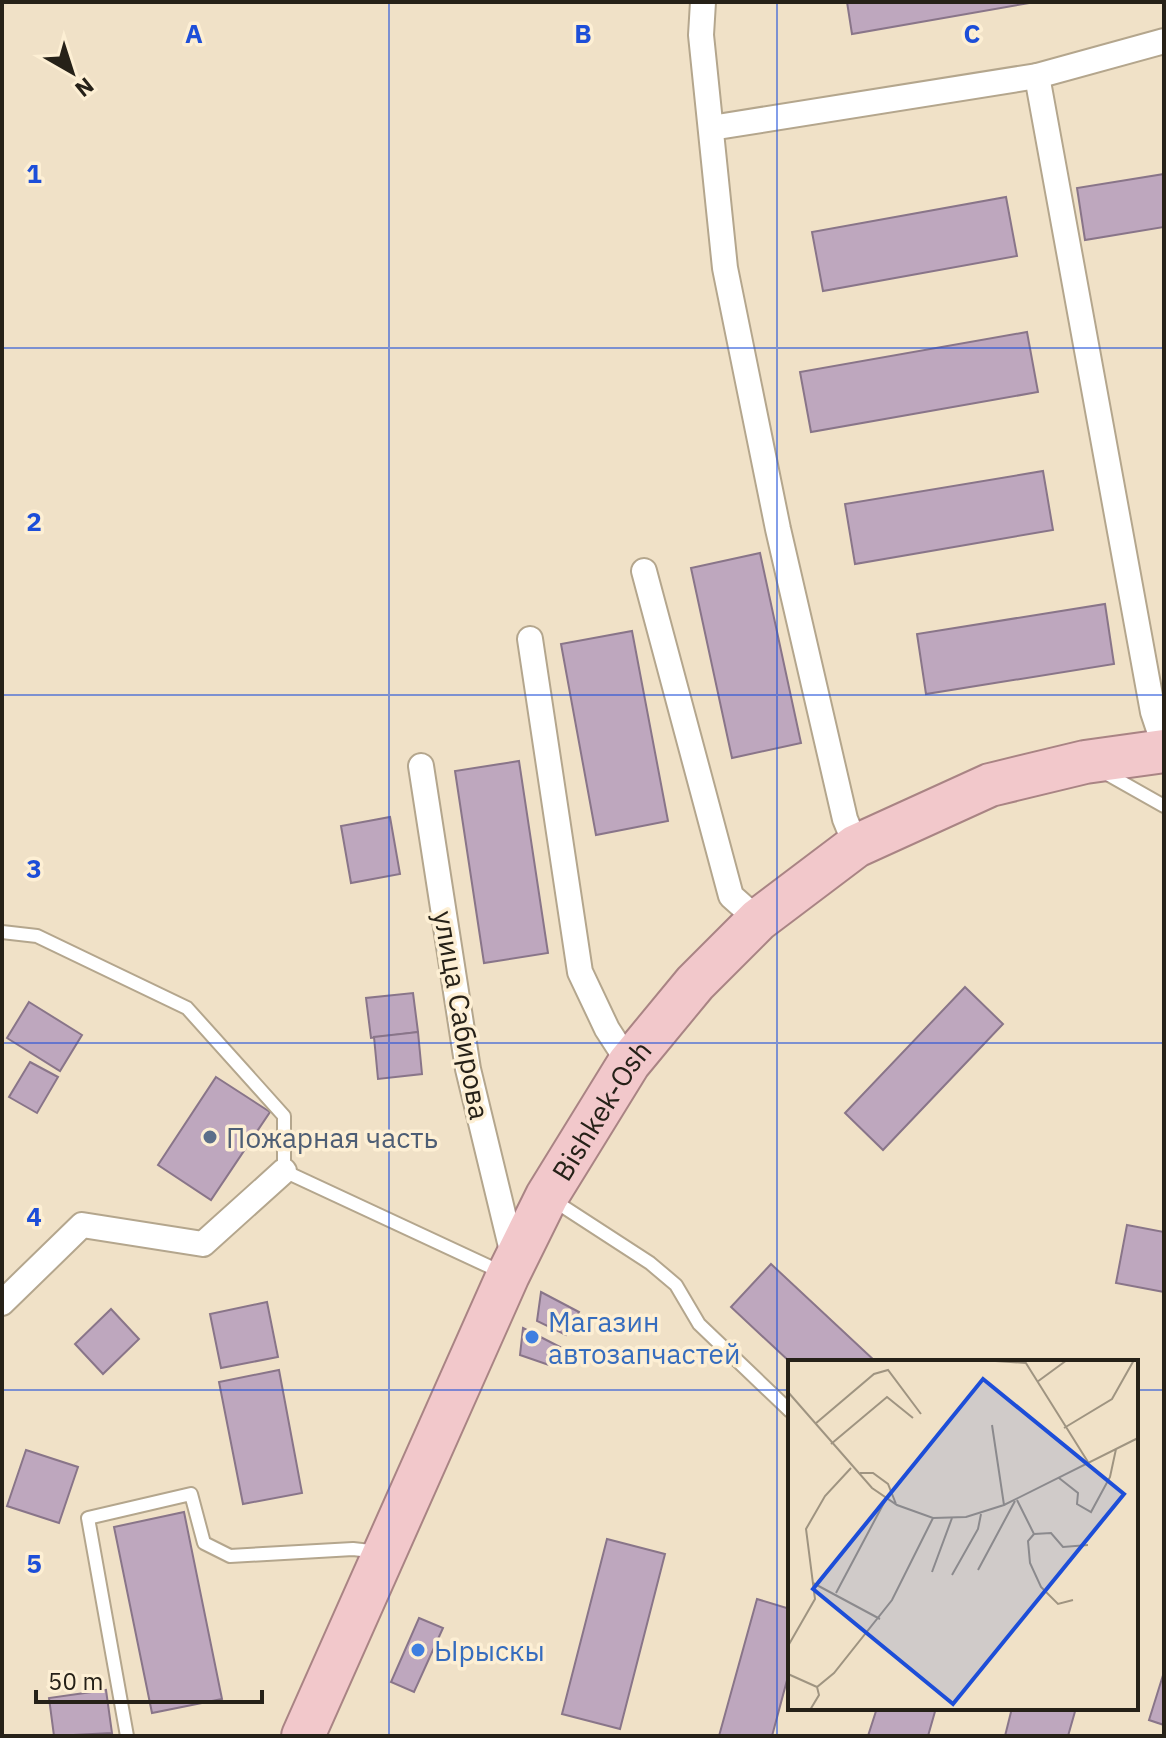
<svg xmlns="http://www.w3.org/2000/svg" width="1166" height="1738" font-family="'IBM Plex Sans',sans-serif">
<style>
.building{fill:#bea7be;stroke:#897589;stroke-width:2}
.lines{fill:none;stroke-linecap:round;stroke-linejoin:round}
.service-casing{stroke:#b4a68d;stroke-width:16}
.minor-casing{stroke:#b4a68d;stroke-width:28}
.trunk-casing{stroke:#a98484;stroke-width:46}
.service{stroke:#fff;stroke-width:12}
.minor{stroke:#fff;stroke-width:24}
.trunk{stroke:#f2c8cb;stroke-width:42}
.grid{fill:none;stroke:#1d4ed8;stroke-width:2;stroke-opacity:0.55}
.service-dot{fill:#5c6f8a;stroke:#fdefd4;stroke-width:3}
.shop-dot{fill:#3f7fe0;stroke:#fdefd4;stroke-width:3}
.labels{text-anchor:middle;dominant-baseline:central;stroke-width:7;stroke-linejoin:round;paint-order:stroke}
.street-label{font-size:28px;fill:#262118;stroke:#fdefd4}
.service-label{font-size:28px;fill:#4e5e75;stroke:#fdefd4;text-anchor:start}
.shop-label{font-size:28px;fill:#366cbe;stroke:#fdefd4;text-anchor:start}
.inset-road{fill:none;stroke:#9f9481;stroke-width:2}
.view{fill:#1d4ed8;fill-opacity:0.15;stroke:#1d4ed8;stroke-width:4}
.inset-edge{fill:none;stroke:#262118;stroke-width:4}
.grid-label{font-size:26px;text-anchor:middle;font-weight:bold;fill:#1d4ed8;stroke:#fdefd4;stroke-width:7;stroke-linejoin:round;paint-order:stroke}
</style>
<rect width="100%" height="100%" fill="#f0e1c7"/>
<g class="building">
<polygon points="847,2 1035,2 852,34"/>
<polygon points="1164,174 1164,227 1085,240 1077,188"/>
<polygon points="1006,197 1017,256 823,291 812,232"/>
<polygon points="1027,332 1038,392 811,432 800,372"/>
<polygon points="1043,471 1053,530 855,564 845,504"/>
<polygon points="760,553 801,743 732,758 691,568"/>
<polygon points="1105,604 1114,664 926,694 917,634"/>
<polygon points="632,631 668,821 596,835 561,644"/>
<polygon points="519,761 548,953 484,963 455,771"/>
<polygon points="390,817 400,874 351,883 341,826"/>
<polygon points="965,987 1003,1024 883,1150 845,1113"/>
<polygon points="413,993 418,1032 371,1038 366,998"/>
<polygon points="29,1002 82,1035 60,1071 7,1038"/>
<polygon points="418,1032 422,1074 378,1079 374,1037"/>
<polygon points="30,1062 58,1077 37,1113 9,1097"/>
<polygon points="216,1077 270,1112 211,1200 158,1165"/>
<polygon points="1127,1225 1164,1232 1164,1292 1116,1283"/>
<polygon points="771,1264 876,1362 790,1362 731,1307"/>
<polygon points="541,1292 579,1312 566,1335 537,1321"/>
<polygon points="267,1302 278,1357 221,1368 210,1314"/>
<polygon points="111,1309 139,1339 103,1374 75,1344"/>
<polygon points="523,1328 560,1347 549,1365 520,1355"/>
<polygon points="279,1370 302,1493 243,1504 219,1382"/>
<polygon points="26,1450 78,1467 59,1523 7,1506"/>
<polygon points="184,1512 222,1699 152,1713 114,1527"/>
<polygon points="607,1539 665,1554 620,1729 562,1714"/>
<polygon points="757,1599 790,1609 790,1669 772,1736 719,1736"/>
<polygon points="419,1618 443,1628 414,1692 391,1682"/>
<polygon points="1164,1672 1164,1725 1149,1720"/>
<polygon points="106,1690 112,1733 54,1736 49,1698"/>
<polygon points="877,1708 936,1708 928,1736 868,1736"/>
<polygon points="1012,1708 1076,1708 1068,1736 1005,1736"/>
</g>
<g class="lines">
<defs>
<g id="service">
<polyline points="1102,771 1164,806"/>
<polyline points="2,932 37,936 187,1008 284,1116 284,1171 501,1272"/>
<polyline points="553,1200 650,1263 676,1285 699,1324 790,1411"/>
<polyline points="127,1736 88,1518 191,1494 204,1543 230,1556 353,1549 379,1552"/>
</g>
<g id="minor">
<polyline points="703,2 701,35 725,268 778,529 845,819 856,846"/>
<polyline points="1037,76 1153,712 1164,745"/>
<polyline points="711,128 1037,76 1164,41"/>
<polyline points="644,571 731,896 758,920"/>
<polyline points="530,639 580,972 607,1029 629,1063"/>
<polyline points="421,766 468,1069 514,1259"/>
<polyline points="2,1303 82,1225 203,1244 284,1171"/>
</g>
<g id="trunk">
<path id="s1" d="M303 1736 508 1275 547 1196 629 1063 695 983 758 920 856 846 990 785 1085 762 1164 751"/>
</g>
</defs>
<use href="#service" class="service-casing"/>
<use href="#minor" class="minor-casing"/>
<use href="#trunk" class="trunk-casing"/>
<use href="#service" class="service"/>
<use href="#minor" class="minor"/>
<use href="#trunk" class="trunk"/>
</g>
<path class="grid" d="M389 2V1736M777 2V1736M2 348H1164M2 695H1164M2 1043H1164M2 1390H790M1136 1390H1164"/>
<circle class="service-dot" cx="210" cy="1137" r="8"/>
<g class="shop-dot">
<circle cx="532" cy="1337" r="8"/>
<circle cx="418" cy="1650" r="8"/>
</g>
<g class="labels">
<g class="street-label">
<text transform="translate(462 1015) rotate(80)">улица Сабирова</text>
<text stroke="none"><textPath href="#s1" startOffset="694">Bishkek-Osh</textPath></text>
</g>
<g class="service-label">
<text x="226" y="1137">Пожарная часть</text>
</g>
<g class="shop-label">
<text x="548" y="1321">Магазин<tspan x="548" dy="32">автозапчастей</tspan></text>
<text x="434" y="1650">Ырыскы</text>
</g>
</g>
<g transform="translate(788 1360)">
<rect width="350" height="350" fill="#f0e1c7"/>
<path class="inset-road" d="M192 0 238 3M236 0 300 102M249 22 279 0M0 32 84 128 109 145 145 158 178 157 216 145 350 78M27 64 86 14 100 10 133 54M204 65 216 145M276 68 324 39 346 0M43 84 99 37 125 58M72 113H85L100 124 108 144M271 118 290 133 289 144 303 152 322 117 328 89M229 140 246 174 240 181 242 203 253 227 270 244 285 240M246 174 263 173 275 187 300 185M190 210 227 141M144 212 164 158M164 215 190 169 193 154M25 223 92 259M48 233 98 139M0 286 27 239 18 169 37 136 63 108M0 314 29 327 46 313 104 240 145 158M22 350 31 335 29 327"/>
<path class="view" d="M195 19 336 134 165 344 25 229Z"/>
<rect width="350" height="350" class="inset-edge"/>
</g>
<g class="grid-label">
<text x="194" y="43">A</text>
<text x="583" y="43">B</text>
<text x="972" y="43">C</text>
<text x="34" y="183">1</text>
<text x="34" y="531">2</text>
<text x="34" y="878">3</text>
<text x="34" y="1226">4</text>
<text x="34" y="1573">5</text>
</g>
<rect width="1166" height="1738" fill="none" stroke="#262118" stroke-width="8"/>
<g transform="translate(72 72) rotate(141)" stroke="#fdefd4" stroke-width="6" paint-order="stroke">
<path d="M0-6L14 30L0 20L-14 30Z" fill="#262118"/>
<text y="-12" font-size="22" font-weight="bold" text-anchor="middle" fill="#262118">N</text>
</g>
<path d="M36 1690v12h226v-12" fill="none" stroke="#262118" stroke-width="4"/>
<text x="48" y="1690" font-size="24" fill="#262118" stroke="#fdefd4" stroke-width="6" paint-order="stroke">50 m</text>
</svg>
